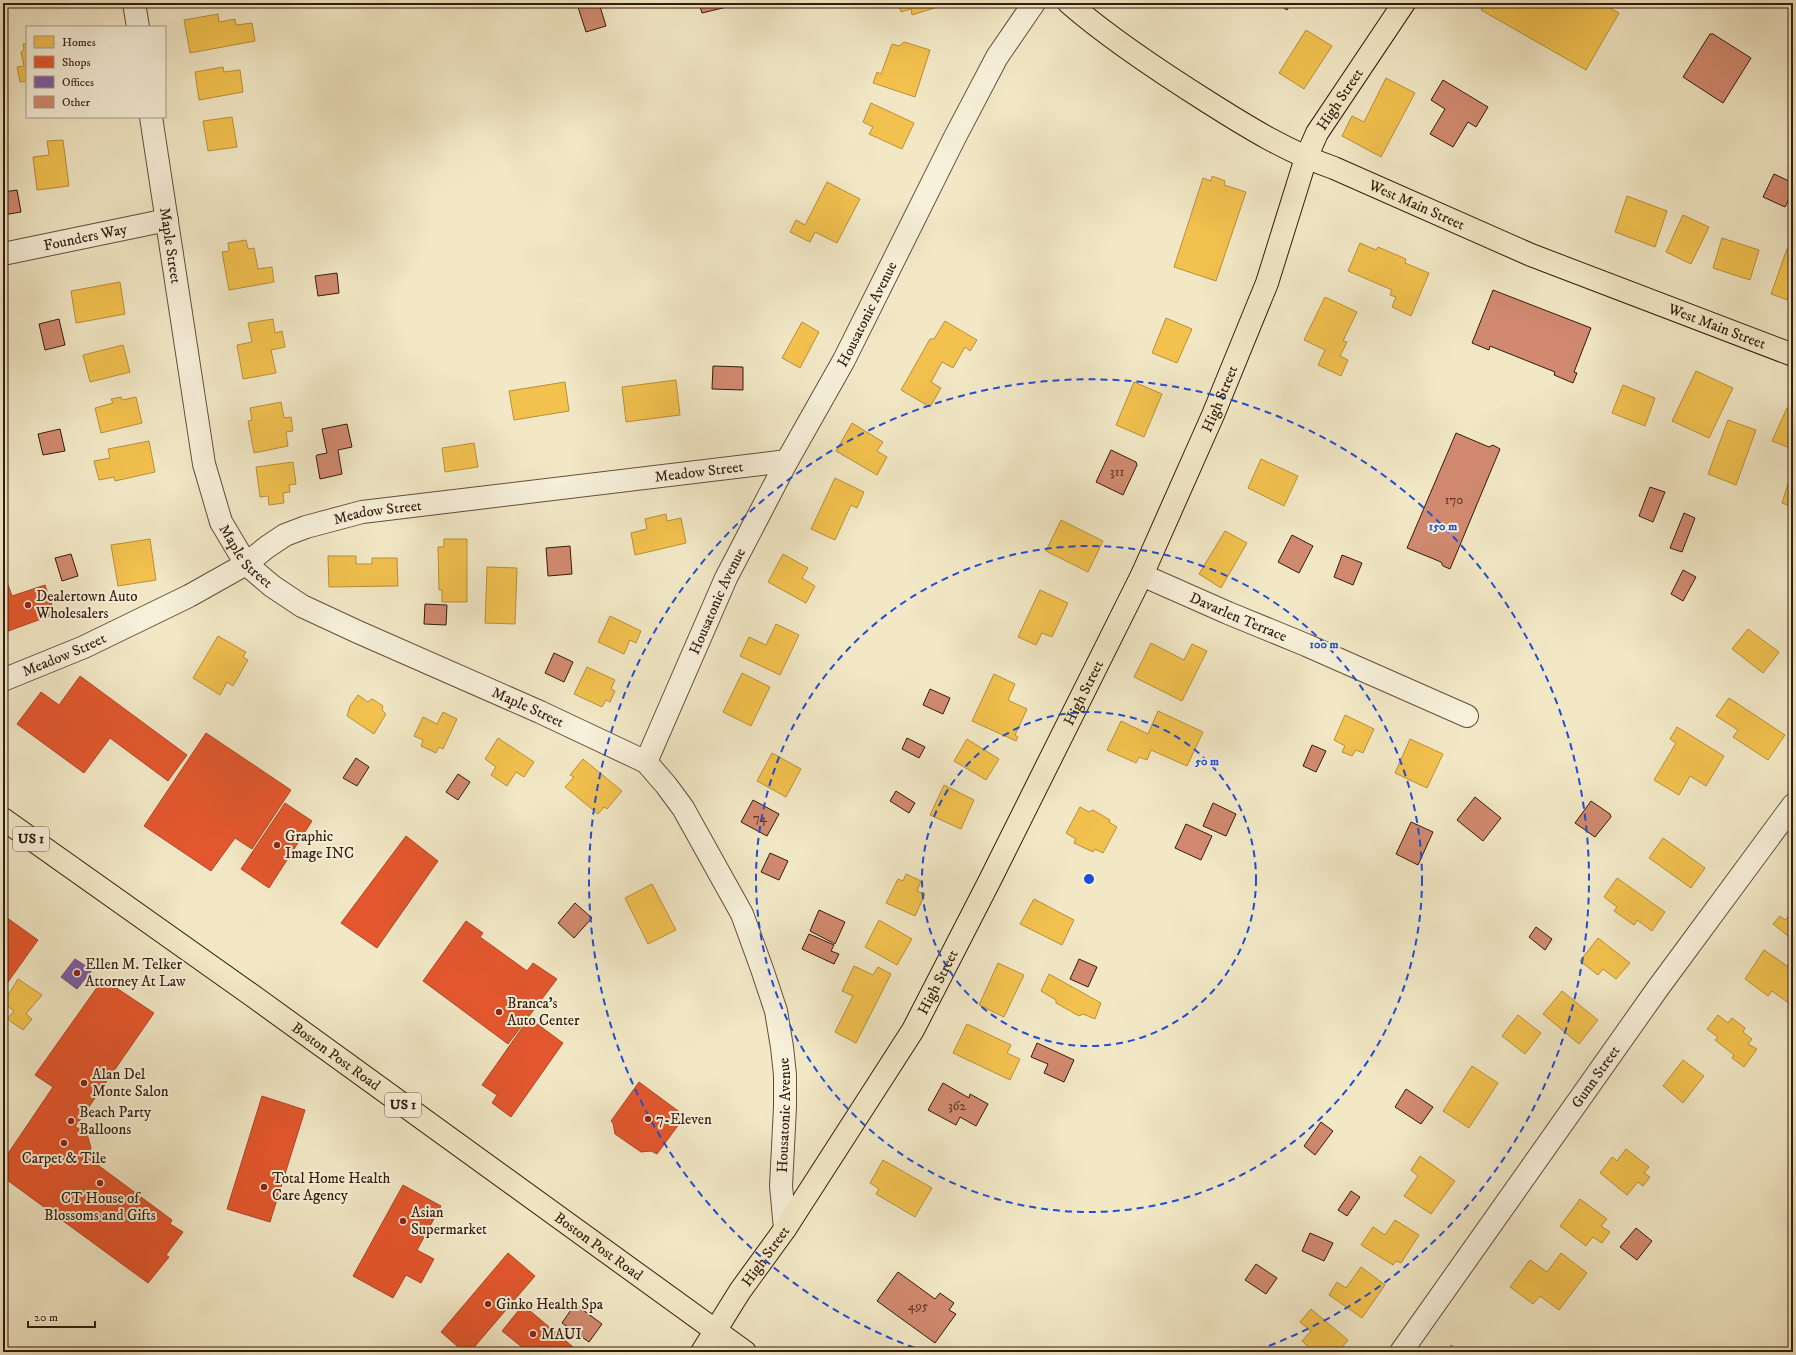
<svg xmlns="http://www.w3.org/2000/svg" width="1796" height="1355" font-family="'IM FELL DW Pica',serif">
<style>
.homes{fill:#f2c14e;stroke:#b98f3a}
.shops{fill:#e4572e;stroke:#af4524}
.offices{fill:#7b5ea7;stroke:#654a79}
.building{fill:#d18a6f;stroke:#331b0d}
.lines{fill:none;stroke-linecap:round;stroke-linejoin:round}
.minor-casing{stroke:#634e3b;stroke-width:24}
.major-casing{stroke:#331b0d;stroke-width:24}
.minor{stroke:#f7f0da;stroke-width:22}
.major{stroke:#f2e8c6;stroke-width:22}
.ring{fill:none;stroke:#1d4ed8;stroke-width:2;stroke-dasharray:7 5}
.poi-dot{fill:#8f2418;stroke:#f7f0da;stroke-width:1.5}
.labels{text-anchor:middle;dominant-baseline:central;stroke-width:4;stroke-linejoin:round;paint-order:stroke}
.number-label{font-size:13px;fill:#5a3726}
.shield{fill:#f7f0da;stroke:#6e5b4a;stroke-width:1}
.shield-label{font-size:14px;font-weight:bold;fill:#331b0d}
.street-label{font-size:15px;fill:#331b0d;stroke:#f7f0da}
.poi-label{font-size:15px;fill:#331b0d;stroke:#f7f0da;text-anchor:start}
.centre{fill:#1d4ed8;stroke:#f7f0da;stroke-width:2}
.ring-label{font-size:12px;text-anchor:middle;font-weight:bold;fill:#1d4ed8;stroke:#f7f0da;stroke-width:4;stroke-linejoin:round;paint-order:stroke}
</style>
<rect width="100%" height="100%" fill="#f2e8c6"/>
<filter id="stains"><feTurbulence type="fractalNoise" baseFrequency=".005" numOctaves="4"/><feColorMatrix values="0 0 0 0 .2 0 0 0 0 .09 0 0 0 0 .02 0 0 0 .5 -.17"/></filter>
<radialGradient id="worn" r=".72"><stop offset=".6" stop-color="#630" stop-opacity="0"/><stop offset="1" stop-color="#630" stop-opacity=".3"/></radialGradient>
<g class="homes">
<polygon points="898,3 946,3 947,4 912,15 911,9 901,12"/>
<polygon points="1485,3 1601,3 1619,13 1586,70 1481,10"/>
<polygon points="218,14 219,22 235,19 236,25 252,23 255,41 190,53 184,20"/>
<polygon points="1306,30 1332,46 1304,89 1279,73"/>
<polygon points="904,42 930,50 915,97 873,83 877,72 881,74 892,44 899,46"/>
<polygon points="23,44 27,44 27,81 20,82 17,67 24,66 21,52 24,49"/>
<polygon points="223,67 224,72 240,70 243,92 199,100 195,72"/>
<polygon points="1386,78 1415,93 1381,157 1342,136 1352,116 1364,122"/>
<polygon points="871,103 914,123 902,149 869,134 873,127 863,122"/>
<polygon points="232,117 237,147 208,151 203,121"/>
<polygon points="63,140 69,186 37,190 33,157 49,155 47,141"/>
<polygon points="1212,176 1225,181 1224,185 1246,192 1216,281 1174,267 1203,178 1211,181"/>
<polygon points="827,182 860,199 837,243 815,232 810,242 790,232 796,220 805,225"/>
<polygon points="1627,196 1667,211 1655,247 1615,232"/>
<polygon points="1683,215 1709,227 1691,264 1666,252"/>
<polygon points="1722,238 1759,250 1750,280 1713,268"/>
<polygon points="246,240 248,249 254,248 258,269 272,267 274,282 229,290 222,252 229,251 228,243"/>
<polygon points="1360,243 1376,250 1378,247 1406,259 1405,263 1429,273 1411,316 1392,307 1396,297 1390,295 1392,290 1348,271"/>
<polygon points="1787,249 1793,251 1793,302 1771,294"/>
<polygon points="120,282 125,314 76,323 71,291"/>
<polygon points="1325,297 1357,312 1343,341 1347,342 1340,356 1348,360 1341,376 1318,365 1325,350 1304,340"/>
<polygon points="1166,318 1192,329 1177,363 1152,353"/>
<polygon points="273,319 275,333 282,331 285,347 271,350 276,373 243,379 237,345 252,342 248,323"/>
<polygon points="945,321 977,340 970,351 965,347 953,368 942,362 931,382 941,388 930,407 901,390 930,339 934,339"/>
<polygon points="802,322 819,332 800,368 782,358"/>
<polygon points="123,345 130,372 90,382 83,355"/>
<polygon points="1696,371 1733,388 1709,438 1672,421"/>
<polygon points="676,380 680,415 626,422 622,387"/>
<polygon points="565,382 569,411 514,420 509,391"/>
<polygon points="1134,382 1162,394 1144,437 1116,425"/>
<polygon points="1623,385 1655,398 1645,426 1612,413"/>
<polygon points="121,397 122,400 136,397 142,423 101,433 95,408 113,403 111,399"/>
<polygon points="281,402 284,418 291,417 293,431 286,432 288,446 254,453 248,421 252,420 250,408"/>
<polygon points="1787,408 1793,410 1793,441 1790,448 1772,441"/>
<polygon points="1728,420 1756,430 1736,485 1708,474"/>
<polygon points="852,423 883,442 877,451 887,457 877,475 836,451"/>
<polygon points="149,441 155,472 115,481 114,477 99,480 94,461 110,458 108,449"/>
<polygon points="474,443 478,467 445,472 442,448"/>
<polygon points="1261,459 1298,476 1284,506 1248,488"/>
<polygon points="293,462 296,484 289,485 290,492 283,493 284,503 269,505 268,496 260,497 256,467"/>
<polygon points="1793,468 1793,507 1782,503"/>
<polygon points="835,478 864,492 857,508 851,505 835,540 811,529"/>
<polygon points="666,514 667,521 681,518 686,543 635,555 631,533 647,529 645,519"/>
<polygon points="1061,520 1103,541 1088,572 1046,551"/>
<polygon points="1225,531 1247,543 1221,588 1199,574"/>
<polygon points="150,539 156,580 118,586 111,545"/>
<polygon points="444,539 467,539 467,602 442,602 442,590 439,590 438,547 444,547"/>
<polygon points="783,554 808,568 802,578 815,586 806,603 768,582"/>
<polygon points="328,556 356,556 356,564 372,564 372,558 397,558 398,586 329,587"/>
<polygon points="487,567 517,568 515,624 485,623"/>
<polygon points="1040,590 1068,603 1052,637 1042,633 1036,645 1018,637"/>
<polygon points="610,616 641,631 636,643 630,640 624,654 598,642"/>
<polygon points="776,624 799,635 780,675 740,656 749,637 766,645"/>
<polygon points="1748,629 1779,652 1763,673 1732,649"/>
<polygon points="218,636 246,652 243,657 248,660 233,686 227,682 220,695 193,678"/>
<polygon points="1151,643 1184,660 1192,644 1207,651 1182,701 1134,677"/>
<polygon points="587,667 615,680 611,689 615,691 610,702 606,700 602,707 574,694"/>
<polygon points="742,673 770,687 751,726 723,712"/>
<polygon points="994,674 1015,684 1008,700 1027,709 1015,735 1018,737 1016,741 972,721"/>
<polygon points="358,695 368,702 371,699 374,700 383,706 382,710 386,714 374,734 347,716 350,706"/>
<polygon points="1729,698 1785,735 1768,760 1733,737 1738,730 1716,716"/>
<polygon points="1158,711 1203,732 1187,766 1151,750 1147,760 1139,757 1136,763 1107,750 1121,721 1148,734"/>
<polygon points="443,712 457,719 443,749 439,747 436,753 421,746 423,740 414,736 423,717 437,724"/>
<polygon points="1345,715 1374,729 1363,753 1356,750 1352,756 1342,752 1345,746 1334,740"/>
<polygon points="1677,727 1724,756 1706,786 1690,776 1679,795 1654,780 1676,743 1670,739"/>
<polygon points="498,738 534,762 524,777 516,772 507,786 491,775 496,767 485,759"/>
<polygon points="967,739 999,759 986,780 954,761"/>
<polygon points="1410,739 1443,754 1427,788 1395,773"/>
<polygon points="772,753 801,769 786,797 757,781"/>
<polygon points="583,759 622,791 607,809 604,807 598,814 565,787 574,777 570,775"/>
<polygon points="944,785 974,800 961,829 930,815"/>
<polygon points="1080,807 1089,812 1093,810 1110,820 1109,822 1117,827 1103,853 1095,849 1093,852 1074,843 1076,839 1066,833"/>
<polygon points="1663,838 1705,868 1691,888 1649,858"/>
<polygon points="906,874 921,881 917,891 925,894 915,916 886,903 898,879 903,881"/>
<polygon points="1617,878 1665,912 1652,931 1637,920 1634,925 1614,911 1617,907 1604,897"/>
<polygon points="652,884 676,930 648,944 625,898"/>
<polygon points="1034,899 1074,920 1062,945 1020,924"/>
<polygon points="1793,911 1793,940 1773,924 1780,916 1785,920"/>
<polygon points="879,920 912,939 897,965 865,947"/>
<polygon points="1598,938 1630,963 1616,979 1603,969 1598,975 1580,961"/>
<polygon points="1764,950 1793,970 1793,1006 1772,991 1768,996 1745,979"/>
<polygon points="998,963 1024,975 1004,1017 979,1005"/>
<polygon points="854,966 873,975 878,967 891,974 856,1043 835,1032 853,996 842,991"/>
<polygon points="1049,974 1101,1003 1095,1019 1083,1014 1079,1016 1056,1003 1056,1000 1041,991"/>
<polygon points="18,979 42,995 26,1014 32,1019 23,1030 7,1019 14,1011 3,1003"/>
<polygon points="1562,991 1598,1020 1579,1044 1543,1014"/>
<polygon points="1518,1015 1541,1033 1525,1054 1502,1036"/>
<polygon points="1718,1015 1728,1023 1732,1018 1745,1028 1743,1032 1752,1039 1748,1044 1757,1049 1744,1067 1732,1058 1734,1055 1715,1040 1718,1037 1707,1029"/>
<polygon points="967,1024 1011,1045 1007,1053 1020,1059 1010,1080 953,1053"/>
<polygon points="1683,1060 1704,1076 1683,1103 1663,1086"/>
<polygon points="1472,1066 1498,1083 1469,1128 1443,1111"/>
<polygon points="1626,1149 1649,1167 1644,1173 1650,1177 1643,1186 1638,1182 1627,1195 1600,1173 1612,1157 1617,1161"/>
<polygon points="1420,1156 1455,1181 1431,1214 1404,1196 1418,1176 1411,1170"/>
<polygon points="883,1160 932,1188 915,1217 876,1194 879,1189 870,1183"/>
<polygon points="1580,1199 1607,1219 1601,1226 1610,1232 1602,1243 1593,1237 1586,1246 1560,1226"/>
<polygon points="1395,1220 1419,1235 1401,1263 1396,1261 1393,1265 1361,1245 1373,1227 1385,1235"/>
<polygon points="1561,1253 1587,1273 1559,1310 1540,1296 1533,1304 1510,1287 1530,1260 1547,1272"/>
<polygon points="1361,1267 1385,1285 1362,1318 1329,1295 1337,1282 1346,1288"/>
<polygon points="1311,1309 1348,1340 1338,1352 1314,1352 1302,1341 1311,1331 1300,1322"/>
<polygon points="1451,1345 1461,1352 1446,1352"/>
</g>
<g class="shops">
<polygon points="3,571 12,596 45,585 55,614 3,633"/>
<polygon points="80,676 187,755 168,781 110,738 84,773 17,724 41,692 59,705"/>
<polygon points="206,733 291,790 252,849 235,838 211,871 144,826"/>
<polygon points="285,803 312,821 269,888 241,869"/>
<polygon points="406,836 438,861 377,948 341,923"/>
<polygon points="3,915 38,940 3,989"/>
<polygon points="466,921 483,933 480,937 527,971 533,963 557,979 508,1044 423,981"/>
<polygon points="103,979 154,1013 75,1127 83,1130 88,1137 91,1148 87,1157 172,1220 170,1224 183,1232 166,1255 169,1257 148,1283 3,1177 3,1161 53,1087 35,1075"/>
<polygon points="529,1018 563,1043 511,1117 492,1103 497,1095 482,1085"/>
<polygon points="639,1082 685,1116 657,1154 651,1151 641,1152 615,1134 613,1123 611,1121"/>
<polygon points="262,1096 305,1110 270,1222 227,1209"/>
<polygon points="403,1185 441,1206 417,1250 434,1259 421,1283 406,1275 393,1298 353,1276"/>
<polygon points="508,1253 535,1276 470,1352 464,1352 441,1332"/>
<polygon points="523,1305 573,1347 569,1352 528,1352 502,1331"/>
</g>
<polygon class="offices" points="75,959 92,970 77,989 61,977"/>
<g class="building">
<polygon points="582,3 599,3 606,26 586,32 577,4"/>
<polygon points="699,3 743,3 702,13"/>
<polygon points="1276,3 1291,3 1287,10"/>
<polygon points="1710,34 1713,34 1751,58 1723,103 1683,77"/>
<polygon points="1443,80 1488,107 1476,127 1468,122 1453,147 1430,134 1445,109 1431,100"/>
<polygon points="1774,174 1793,183 1793,191 1785,207 1763,197"/>
<polygon points="17,190 21,212 3,215 3,192"/>
<polygon points="337,273 339,293 318,296 315,276"/>
<polygon points="1493,290 1591,328 1574,372 1577,373 1573,383 1554,375 1555,372 1490,346 1489,350 1472,343"/>
<polygon points="59,319 65,345 45,350 39,324"/>
<polygon points="713,366 743,367 743,390 712,389"/>
<polygon points="347,424 352,447 338,450 342,474 320,479 316,456 317,455 327,453 322,429"/>
<polygon points="60,429 65,451 43,455 38,434"/>
<polygon points="1456,433 1489,447 1493,445 1500,449 1450,569 1443,566 1441,562 1407,548"/>
<polygon points="1111,450 1136,462 1137,465 1123,495 1096,482"/>
<polygon points="1650,487 1665,492 1653,522 1639,516"/>
<polygon points="1684,513 1695,518 1682,552 1670,548"/>
<polygon points="1292,535 1313,546 1299,573 1278,562"/>
<polygon points="570,546 572,574 548,576 546,548"/>
<polygon points="71,554 78,576 62,581 55,558"/>
<polygon points="1342,555 1362,563 1353,585 1334,577"/>
<polygon points="1683,570 1696,577 1683,601 1671,594"/>
<polygon points="425,604 447,605 446,625 424,624"/>
<polygon points="554,653 573,662 564,682 545,673"/>
<polygon points="930,689 950,698 943,714 923,705"/>
<polygon points="907,738 925,747 919,758 902,749"/>
<polygon points="1312,745 1326,751 1316,772 1303,766"/>
<polygon points="356,758 369,767 357,786 343,778"/>
<polygon points="458,774 470,782 458,800 446,792"/>
<polygon points="896,791 915,803 909,813 890,801"/>
<polygon points="1475,797 1501,818 1483,841 1457,820"/>
<polygon points="753,800 779,814 767,836 741,822"/>
<polygon points="1591,801 1610,814 1611,817 1595,837 1575,823"/>
<polygon points="1213,803 1236,814 1226,836 1203,826"/>
<polygon points="1411,822 1433,832 1418,865 1396,854"/>
<polygon points="1186,824 1212,836 1201,860 1175,848"/>
<polygon points="770,853 788,861 779,880 761,872"/>
<polygon points="575,903 592,918 574,938 558,923"/>
<polygon points="819,910 845,922 835,944 810,931"/>
<polygon points="1536,927 1552,939 1545,950 1529,937"/>
<polygon points="809,934 834,945 831,951 839,954 834,964 802,949"/>
<polygon points="1079,959 1097,967 1088,987 1070,979"/>
<polygon points="1037,1043 1074,1060 1064,1082 1044,1073 1048,1064 1031,1057"/>
<polygon points="943,1083 969,1098 970,1094 988,1104 976,1126 960,1117 956,1125 928,1110"/>
<polygon points="1406,1089 1433,1107 1421,1124 1395,1107"/>
<polygon points="1321,1122 1333,1131 1315,1155 1304,1146"/>
<polygon points="1351,1191 1360,1197 1347,1216 1338,1210"/>
<polygon points="1636,1228 1652,1241 1637,1260 1620,1247"/>
<polygon points="1310,1233 1333,1243 1324,1261 1302,1251"/>
<polygon points="1256,1264 1277,1278 1266,1294 1245,1280"/>
<polygon points="898,1272 935,1299 940,1293 954,1303 949,1310 956,1314 935,1343 877,1301"/>
<polygon points="575,1304 602,1324 589,1342 562,1323"/>
</g>
<g class="lines">
<defs>
<g id="minor">
<polyline points="134,3 138,27"/>
<path id="s1" d="M151 117 204 464 221 522 246 564 272 586 302 606 358 632 540 712 646 762"/>
<path id="s2" d="M3 254 167 220"/>
<path id="s3" d="M1142 575 1228 613 1306 645 1467 716"/>
<path id="s4" d="M3 680 84 647 189 596 246 564 267 547 285 535 306 527 362 512 787 461"/>
<path id="s5" d="M785 1229 781 1186 785 1107V1075L782 1047 776 1011 762 969 742 914 683 808 666 785 646 762 726 578 787 461 844 360 955 137 997 57 1034 3"/>
<path id="s6" d="M1401 1352 1658 988 1793 805"/>
</g>
<g id="major">
<path id="s7" d="M1069 3C1110 39 1162 73 1208 102 1249 128 1288 152 1334 168L1531 255 1793 355"/>
<path id="s8" d="M3 819 253 996 745 1352"/>
<path id="s9" d="M702 1352 740 1291 785 1229 913 1030 989 882 1142 575 1213 415 1267 283 1306 158 1317 133 1404 3"/>
</g>
</defs>
<use href="#minor" class="minor-casing"/>
<use href="#major" class="major-casing"/>
<use href="#minor" class="minor"/>
<use href="#major" class="major"/>
</g>
<g class="ring">
<circle cx="1089" cy="879" r="167"/>
<circle cx="1089" cy="879" r="333"/>
<path d="M926 1352A500 500 0 1 1 1252 1352"/>
</g>
<g class="poi-dot">
<circle cx="28" cy="605" r="4"/>
<circle cx="277" cy="845" r="4"/>
<circle cx="77" cy="973" r="4"/>
<circle cx="499" cy="1012" r="4"/>
<circle cx="84" cy="1083" r="4"/>
<circle cx="648" cy="1119" r="4"/>
<circle cx="71" cy="1121" r="4"/>
<circle cx="64" cy="1143" r="4"/>
<circle cx="100" cy="1183" r="4"/>
<circle cx="264" cy="1187" r="4"/>
<circle cx="403" cy="1221" r="4"/>
<circle cx="488" cy="1304" r="4"/>
<circle cx="533" cy="1334" r="4"/>
</g>
<g class="labels">
<g class="number-label">
<text x="1117" y="472">311</text>
<text x="1454" y="500">170</text>
<text x="760" y="818">74</text>
<text x="957" y="1106">362</text>
<text x="918" y="1306">495</text>
</g>
<g class="shield">
<rect x="13" y="827" width="36" height="24" rx="3"/>
<rect x="385" y="1093" width="36" height="24" rx="3"/>
</g>
<g class="shield-label">
<text x="31" y="839">US 1</text>
<text x="403" y="1105">US 1</text>
</g>
<g class="street-label">
<text stroke="none"><textPath href="#s9" startOffset="1411">High Street</textPath></text>
<text stroke="none"><textPath href="#s7" startOffset="404">West Main Street</textPath></text>
<text stroke="none"><textPath href="#s2" startOffset="84">Founders Way</textPath></text>
<text stroke="none"><textPath href="#s1" startOffset="130">Maple Street</textPath></text>
<text stroke="none"><textPath href="#s5" startOffset="1002">Housatonic Avenue</textPath></text>
<text stroke="none"><textPath href="#s7" startOffset="728">West Main Street</textPath></text>
<text stroke="none"><textPath href="#s9" startOffset="1087">High Street</textPath></text>
<text stroke="none"><textPath href="#s4" startOffset="738">Meadow Street</textPath></text>
<text stroke="none"><textPath href="#s4" startOffset="414">Meadow Street</textPath></text>
<text stroke="none"><textPath href="#s1" startOffset="454">Maple Street</textPath></text>
<text stroke="none"><textPath href="#s5" startOffset="678">Housatonic Avenue</textPath></text>
<text stroke="none"><textPath href="#s3" startOffset="105">Davarlen Terrace</textPath></text>
<text stroke="none"><textPath href="#s4" startOffset="66">Meadow Street</textPath></text>
<text stroke="none"><textPath href="#s9" startOffset="763">High Street</textPath></text>
<text stroke="none"><textPath href="#s1" startOffset="778">Maple Street</textPath></text>
<text stroke="none"><textPath href="#s9" startOffset="439">High Street</textPath></text>
<text stroke="none"><textPath href="#s8" startOffset="409">Boston Post Road</textPath></text>
<text stroke="none"><textPath href="#s6" startOffset="337">Gunn Street</textPath></text>
<text stroke="none"><textPath href="#s5" startOffset="114">Housatonic Avenue</textPath></text>
<text stroke="none"><textPath href="#s8" startOffset="733">Boston Post Road</textPath></text>
<text stroke="none"><textPath href="#s9" startOffset="115">High Street</textPath></text>
</g>
<g class="poi-label">
<text x="36" y="596">Dealertown Auto<tspan x="36" dy="17">Wholesalers</tspan></text>
<text x="285" y="836">Graphic<tspan x="285" dy="17">Image INC</tspan></text>
<text x="85" y="964">Ellen M. Telker<tspan x="85" dy="17">Attorney At Law</tspan></text>
<text x="507" y="1003">Branca's<tspan x="507" dy="17">Auto Center</tspan></text>
<text x="92" y="1074">Alan Del<tspan x="92" dy="17">Monte Salon</tspan></text>
<text x="79" y="1112">Beach Party<tspan x="79" dy="17">Balloons</tspan></text>
<text x="656" y="1119">7-Eleven</text>
<text x="64" y="1158" text-anchor="middle">Carpet &amp; Tile</text>
<text x="272" y="1178">Total Home Health<tspan x="272" dy="17">Care Agency</tspan></text>
<text x="100" y="1198" text-anchor="middle">CT House of<tspan x="100" dy="17">Blossoms and Gifts</tspan></text>
<text x="411" y="1212">Asian<tspan x="411" dy="17">Supermarket</tspan></text>
<text x="496" y="1304">Ginko Health Spa</text>
<text x="541" y="1334">MAUI</text>
</g>
</g>
<circle cx="1089" cy="879" r="6" class="centre"/>
<g class="ring-label">
<text x="1443" y="530">150 m</text>
<text x="1324" y="648">100 m</text>
<text x="1207" y="765">50 m</text>
</g>
<rect width="1796" height="1355" fill="none" stroke="#f2e8c6" stroke-width="16"/>
<rect x="4" y="4" width="1788" height="1347" fill="none" stroke="#331b0d" stroke-width="2"/>
<rect x="8" y="8" width="1780" height="1339" fill="none" stroke="#331b0d"/>
<rect x="26" y="26" width="140" height="92" fill="#f7f0da" stroke="#a99b88"/>
<rect x="34" y="36" width="20" height="12" fill="#f2c14e" stroke="#a99b88"/>
<text x="62" y="46" font-size="12" fill="#331b0d">Homes</text>
<rect x="34" y="56" width="20" height="12" fill="#e4572e" stroke="#a99b88"/>
<text x="62" y="66" font-size="12" fill="#331b0d">Shops</text>
<rect x="34" y="76" width="20" height="12" fill="#7b5ea7" stroke="#a99b88"/>
<text x="62" y="86" font-size="12" fill="#331b0d">Offices</text>
<rect x="34" y="96" width="20" height="12" fill="#d18a6f" stroke="#a99b88"/>
<text x="62" y="106" font-size="12" fill="#331b0d">Other</text>
<path d="M28 1321v6h67v-6" fill="none" stroke="#331b0d" stroke-width="2"/>
<text x="34" y="1321" font-size="12" fill="#331b0d" stroke="#f7f0da" stroke-width="3" paint-order="stroke">20 m</text>
<rect width="100%" height="100%" filter="url(#stains)"/>
<rect width="100%" height="100%" fill="url(#worn)"/>
</svg>
